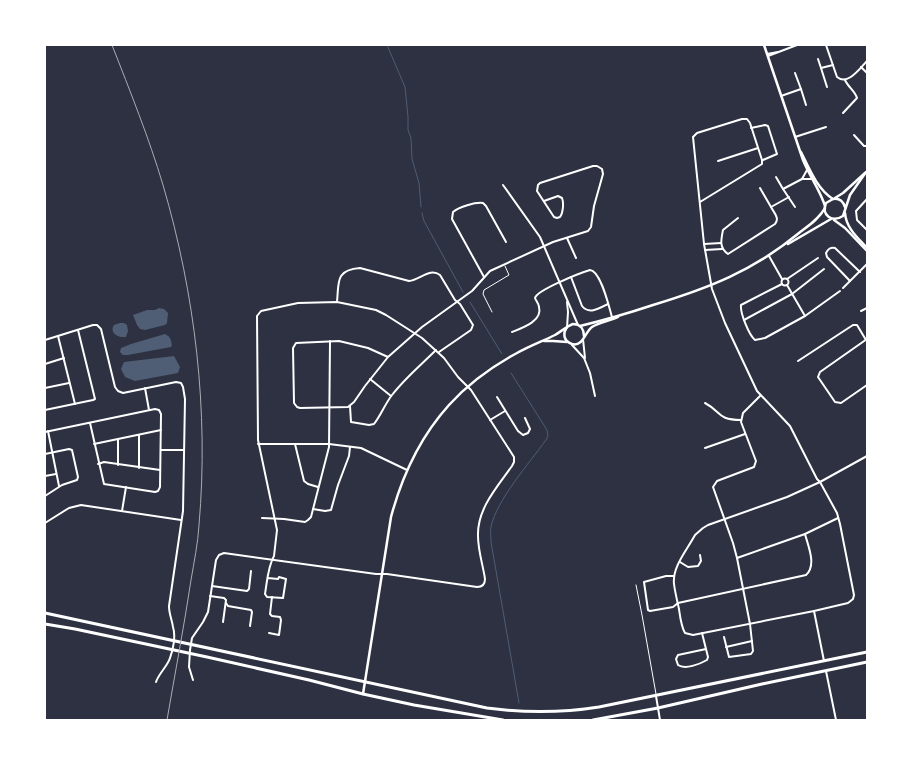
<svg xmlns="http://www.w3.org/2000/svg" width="912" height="765" font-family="Rubik,sans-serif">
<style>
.water{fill:#4f5d75}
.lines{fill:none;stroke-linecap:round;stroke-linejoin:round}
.stream{stroke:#4f5d75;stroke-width:1}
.service{stroke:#fff;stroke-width:1}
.minor{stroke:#fff;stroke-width:2}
.tertiary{stroke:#fff;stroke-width:2.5}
.secondary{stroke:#fff;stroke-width:3}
.rail{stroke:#abadb3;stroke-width:1}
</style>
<rect width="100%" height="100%" fill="#2d3142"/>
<g class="water">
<polygon points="159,308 164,309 168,313 167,323 165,325 145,330 140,329 137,325 133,315 147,310 155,310"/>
<path d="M120 323H124L127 325 128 331 126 337C118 338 109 333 114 325Z"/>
<path d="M165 334C171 337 171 340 172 346L171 347 128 355H123L120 352 121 348 131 344Z"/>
<polygon points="174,356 180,367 178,373 135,381 125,377 121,369 124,362"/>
</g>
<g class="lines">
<g class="stream">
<polyline points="387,45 405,87 408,117 408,130 411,138 412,159 419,183 421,207"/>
<polyline points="422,213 424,221 463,292"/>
<polyline points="470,302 502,354"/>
<path d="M511 373 547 430 548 436 546 440C530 462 496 501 491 527 490 532 491 537 491 542L519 703"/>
</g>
<g class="service">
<polyline points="492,312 483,294 484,290 509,275 505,266"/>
<polyline points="636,585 642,615 656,694"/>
</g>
<g class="minor">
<path d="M826 45 837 77C848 86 860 68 867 61"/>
<polyline points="767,54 778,52"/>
<polyline points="768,56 797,45"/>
<polyline points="818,59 821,68"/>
<polyline points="861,67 867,73"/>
<polyline points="795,73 801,89"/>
<polyline points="827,87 821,68 833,65"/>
<polyline points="781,96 801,89 806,105"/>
<path d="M843 113 857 98C855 91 848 87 845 80"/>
<polyline points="751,128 765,125 768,126 777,154 763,160"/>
<polyline points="854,135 864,146 867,146"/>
<polyline points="795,137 826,127"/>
<polyline points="718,161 758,148"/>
<polyline points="776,177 783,189 802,179 811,179"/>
<polyline points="802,179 807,170"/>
<polyline points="503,185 540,237 578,325"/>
<polyline points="760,188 771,207"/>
<polyline points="783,189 795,207"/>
<polyline points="867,199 856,211 857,220 867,230"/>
<path d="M700 202 762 164V160L750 123 747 119H742L697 133 693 137 704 244 712 289 725 323 757 391 790 426 817 479 820 482 837 513 840 524 854 595 853 599 848 603 814 611 693 635 685 633C681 626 680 616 679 609 677 600 675 592 674 584 672 567 687 550 695 535L703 528 708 525 787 497 820 482 867 456"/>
<path d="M738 218 723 230C721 240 719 248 728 254L775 224C780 218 774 213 771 207L789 197"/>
<polyline points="567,238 576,258"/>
<polyline points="704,244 721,243"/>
<polyline points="705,250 722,249"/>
<polyline points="769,256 782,279"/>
<path d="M484 277 452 219 453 212C459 207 475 202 483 203L486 206 506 242"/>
<path d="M571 277 582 306C589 315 600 308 608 304"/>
<circle cx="785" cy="282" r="3.5"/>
<polyline points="787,279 818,258"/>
<path d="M850 281 827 257 826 253C828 249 830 247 835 248L860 272"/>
<path d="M782 284 741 305C740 313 749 335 755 340L765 338 805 316 787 285"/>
<polyline points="843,288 867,264"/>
<path d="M337 302C339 282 335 270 360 268L409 281C420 280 430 267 440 275L455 300 460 304 473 325 471 330 439 352"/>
<polyline points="861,311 867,308"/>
<polyline points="805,316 840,291"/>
<polyline points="744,320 792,294 824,269"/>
<polyline points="567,328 568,312 567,302"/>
<path d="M512 332C522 328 543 321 539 307 539 304 536 301 535 298 537 290 580 273 590 270 601 271 609 307 612 317"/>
<polyline points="58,336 75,404"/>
<polyline points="583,339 585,358"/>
<polyline points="867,339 820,372 818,377 835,402 841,403 867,385"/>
<path d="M45 340 93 325H97L101 329 115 387 118 391 123 393 176 382 181 383 183 387 185 399 183 511 169 606C169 614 172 620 173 627 176 636 173 650 170 658 167 667 159 673 156 682"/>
<polyline points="572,345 584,358 590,373 595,396"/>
<path d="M388 357 368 348 339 341 296 343 293 348 294 403 297 407 300 408 348 407 354 402 365 386 388 357 422 327 472 291 490 271 553 242 588 231 591 227 594 206 603 174 602 169 597 166H593L540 183 538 185 537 191 554 217 557 218 560 217C563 213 564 203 562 198L558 196 544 201"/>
<polyline points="798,361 853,325 857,325 866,340"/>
<polyline points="45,364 64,358"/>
<polyline points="370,379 391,396"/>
<polyline points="45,388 69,383"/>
<polyline points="145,388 149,410"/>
<polyline points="497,397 518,431 523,435 528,433 530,429 525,418"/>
<path d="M705 403C722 412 717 420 741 420"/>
<path d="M350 406 351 422 369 425 374 424C381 415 385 404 392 395 405 378 421 365 436 350"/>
<polyline points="45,410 93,400 95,399 78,330"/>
<polyline points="490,420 505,411"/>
<polyline points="48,431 59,486"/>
<polyline points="45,432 155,409 159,410 161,414 160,487 158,491 155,492 104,484 90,423"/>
<polyline points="94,444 161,430"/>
<polyline points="258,444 329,444 361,448 407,470"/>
<polyline points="295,444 304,481 308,484 318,487"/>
<polyline points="705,448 745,434"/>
<polyline points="161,450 184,450"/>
<polyline points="45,454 69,449 72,450 78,477 77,480 62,485 45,496"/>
<polyline points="98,464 104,462 160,470"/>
<polyline points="118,465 118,439"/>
<polyline points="139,468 139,435"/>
<polyline points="45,476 56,474"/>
<polyline points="313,509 325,511 331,510 338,485 349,456 350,447"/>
<polyline points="122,511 126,487"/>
<polyline points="262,518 284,519 305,522 308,520 311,517 329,447 330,341"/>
<polyline points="45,523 69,508 81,505 181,520"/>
<polyline points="737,558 805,534 838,518"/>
<polyline points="680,562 688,567 698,566 701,561 700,555"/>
<path d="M674 576H666L644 582 648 610 650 611 673 607 678 603 806 575C817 565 808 546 805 534"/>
<polyline points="212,586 247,591 249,589 251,571"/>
<polyline points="210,596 224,598 226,600 223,622"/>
<polyline points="226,603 228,606 251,610 252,612 250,626"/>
<polyline points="814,611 824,661"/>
<polyline points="269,633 279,635 281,620 280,617 272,616 270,614 272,597"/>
<path d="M702 633 708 657 707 660C700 664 685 670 678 665L676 659 678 655 706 649"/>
<polyline points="724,637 729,657 751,654 753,651 750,624 737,558 733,543 713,487 717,481 754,467 756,461 741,422 743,413 760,396"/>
<polyline points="726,647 752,641"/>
<polyline points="826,671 836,720"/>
<path d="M193 680 189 667 190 650 192 638 203 622 208 612 216 560 219 555 224 553 376 574H387L477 587C482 587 485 584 485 579 483 565 478 551 478 536 477 509 497 487 512 466L514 462V457L471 390 458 377 444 358 422 338 386 315 376 310 337 302 298 303 261 311 257 316 258 440 277 530 274 556C268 566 267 582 265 594L267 597 283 598 286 579 279 577 278 579 268 578"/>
<polyline points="656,696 660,720"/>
</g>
<g class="tertiary">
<path d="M764 45 803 160C809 175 821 192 825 206"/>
<path d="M801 152C809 168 817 189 833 199"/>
<polyline points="835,198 843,193 865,173"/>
<path d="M845 207C843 201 839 198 833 199L826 203C821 215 832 223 843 216L850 195 866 172"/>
<path d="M845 213C846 228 858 238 867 248"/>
<polyline points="834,220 845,228 867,251"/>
<polyline points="788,244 831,219"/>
<path d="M580 326C605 320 629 313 653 305 709 288 753 271 799 233 808 226 819 219 825 208"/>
<path d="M566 329C564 332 564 335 565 338 566 341 569 343 572 344 583 347 585 332 592 327 600 322 610 321 618 317"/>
<polyline points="544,341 553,341 567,342"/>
<path d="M363 694 391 517C402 476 421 436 449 405 468 384 493 366 517 353 529 346 543 341 555 335 560 332 569 325 573 324 581 324 584 330 584 336"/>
</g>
<g class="secondary">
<path d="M45 613 487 708C525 713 561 713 599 707L867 652"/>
<polyline points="45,624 75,629 207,657 309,680 363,694 414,705 503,720"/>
<polyline points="593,720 658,708 762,684 867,662"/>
</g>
<path class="rail" d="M112 45C130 91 149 138 163 185 195 294 209 411 199 525 198 543 194 562 191 580 184 627 175 673 167 720"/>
</g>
<rect width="912" height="765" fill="none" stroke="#ffffff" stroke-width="92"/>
</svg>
